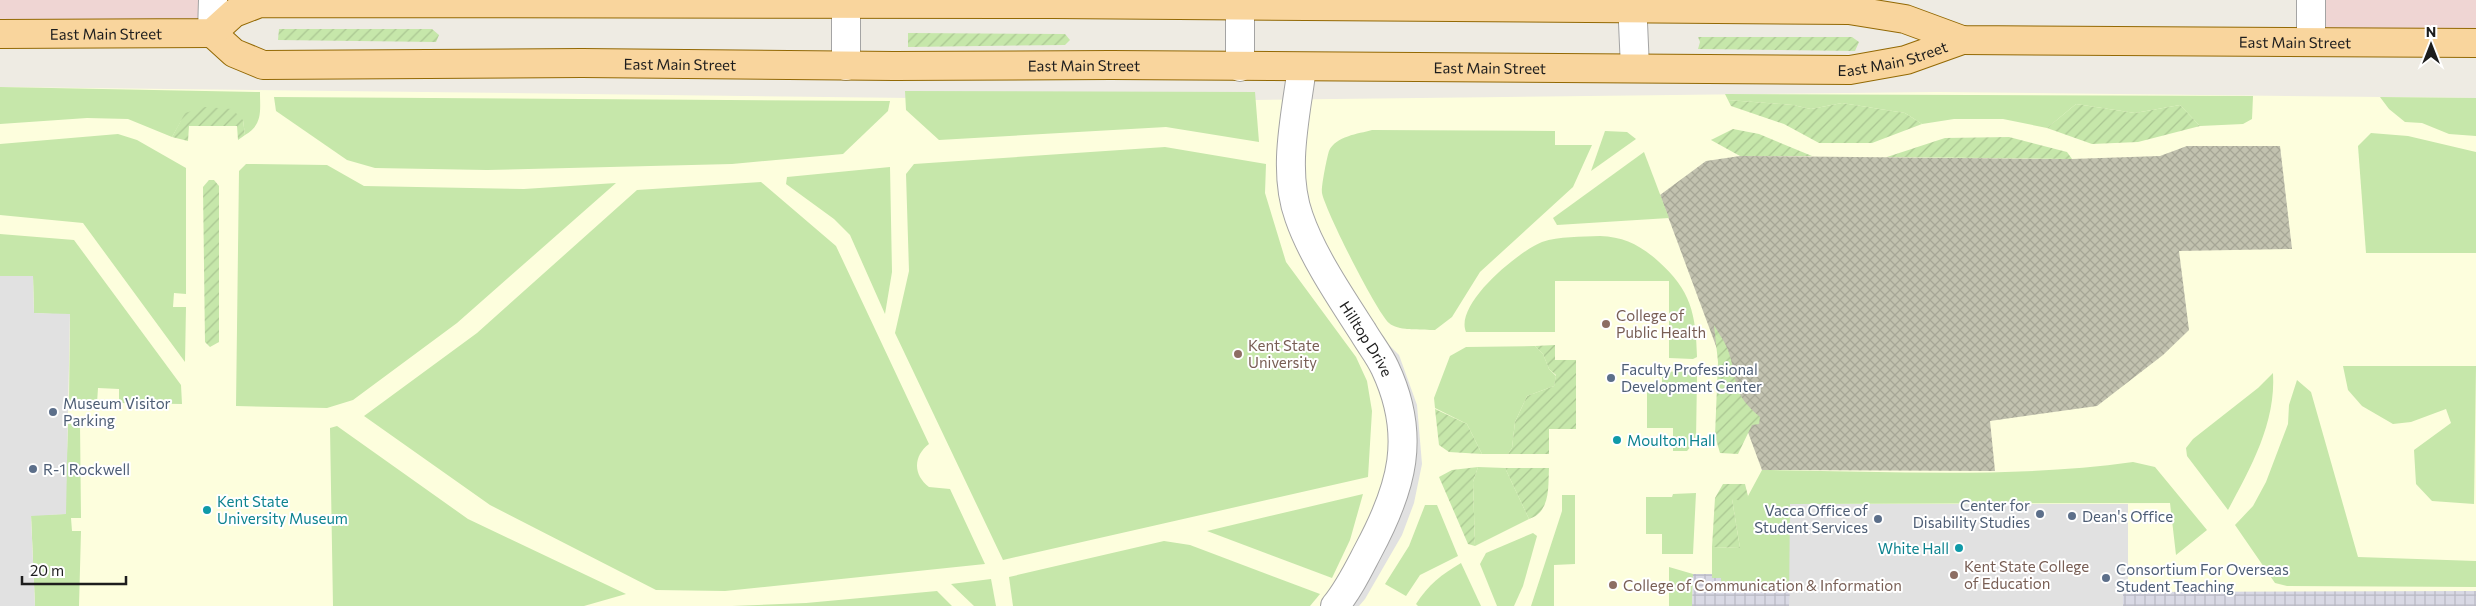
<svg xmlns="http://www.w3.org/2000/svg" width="2476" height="606" font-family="Commissioner,sans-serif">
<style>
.commercial{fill:#efd5d3}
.education{fill:#fdfedd}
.construction{fill:url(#construction-cross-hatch)}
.grass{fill:#c6e7aa}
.garden{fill:url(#garden-furrows)}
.parking{fill:#e1e1e1}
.plaza{fill:url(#plaza-grid)}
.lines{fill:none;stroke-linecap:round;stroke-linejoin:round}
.minor-casing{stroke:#a4a4a4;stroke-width:30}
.major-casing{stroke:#936904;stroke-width:30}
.minor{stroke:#fff;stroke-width:28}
.major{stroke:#f9d59d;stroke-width:28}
.education-dot{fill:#8d6e63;stroke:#fff;stroke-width:2}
.service-dot{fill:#5c6f8a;stroke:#fff;stroke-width:2}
.culture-dot{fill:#0f9aa8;stroke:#fff;stroke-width:2}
.labels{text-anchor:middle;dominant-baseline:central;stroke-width:4;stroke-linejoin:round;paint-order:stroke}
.street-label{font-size:15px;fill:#1d1d1d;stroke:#fff}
.education-label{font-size:15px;fill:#785e54;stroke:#fff;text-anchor:start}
.service-label{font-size:15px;fill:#4e5e75;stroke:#fff;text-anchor:start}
.culture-label{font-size:15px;fill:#0d838f;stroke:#fff;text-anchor:start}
</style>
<defs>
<pattern id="construction-cross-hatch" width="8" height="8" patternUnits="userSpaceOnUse" patternTransform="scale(1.25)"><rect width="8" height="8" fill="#c2c2af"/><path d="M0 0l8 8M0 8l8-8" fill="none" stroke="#a6a696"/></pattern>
<pattern id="garden-furrows" width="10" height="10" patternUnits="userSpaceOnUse" patternTransform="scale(1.25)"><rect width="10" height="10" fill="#c6e7aa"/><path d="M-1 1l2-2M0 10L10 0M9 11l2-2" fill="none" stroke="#aac692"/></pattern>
<pattern id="plaza-grid" width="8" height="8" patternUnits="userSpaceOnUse" patternTransform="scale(1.25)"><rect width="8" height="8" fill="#d8d8e4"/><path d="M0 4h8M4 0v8" fill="none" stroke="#b9b9c3"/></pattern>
</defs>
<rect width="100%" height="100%" fill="#eeebe3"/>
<g class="commercial">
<polygon points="0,0 213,0 212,33 0,33"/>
<rect x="2311" y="0" width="165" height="42"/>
</g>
<polygon class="education" points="0,87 1169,101 1937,92 2476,98 2476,606 0,606"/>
<polygon class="construction" points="2187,146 2280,146 2292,249 2179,251 2189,330 2163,355 2097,406 1990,421 1995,471 1762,470 1660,195 1706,161 1740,156 2072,159 2160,156"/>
<g class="grass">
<path d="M0 87 260 92C260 112 263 124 245 135L243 120 185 114 172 137 128 119 87 118 0 124Z"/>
<polygon points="905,91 1255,92 1259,142 1166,127 939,140 906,110"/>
<polygon points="1725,94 2253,96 2252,119 2243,124 2200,126 2180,105 2135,113 2076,104 2047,128 2003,119 1954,119 1922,124 1905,113 1842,103 1811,109 1793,105 1728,100"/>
<polygon points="274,97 890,101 888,111 843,154 732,164 487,170 375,168 347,160 276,111"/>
<polygon points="2380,97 2476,98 2476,136 2449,134 2422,123 2405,122 2389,109"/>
<path d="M1372 130 1555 131V145H1592L1573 187 1480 272 1452 317 1435 330H1430C1418 329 1398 331 1389 323 1377 313 1325 210 1322 193 1321 187 1327 157 1329 151 1336 136 1358 134 1372 130Z"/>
<polygon points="1605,131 1627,132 1636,139 1591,171"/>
<polygon points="2371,133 2408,136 2476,152 2476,253 2366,253 2358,146"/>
<polygon points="118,134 137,140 186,168 186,294 174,293 173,307 186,307 185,362 83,223 0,215 0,144"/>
<polygon points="1165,147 1266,164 1265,193 1286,262 1356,357 1367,381 1372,411 1368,477 1003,560 895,333 909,271 906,174 914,164"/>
<polygon points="1644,152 1669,218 1557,225 1553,218"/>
<polygon points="246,164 327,165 364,186 524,189 616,183 457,323 353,400 327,408 236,406 239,171"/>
<polygon points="890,167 892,272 885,314 850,235 834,219 786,184 787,177"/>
<path d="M761 182 836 246 929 444C913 456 913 475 929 487L950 489 985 564 725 591 656 590 490 505 364 416 477 333 637 190Z"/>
<polygon points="0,234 74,240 181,385 182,404 119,403 119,389 98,388 97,403 69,401 70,315 34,313 33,276 0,276"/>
<path d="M1600 236C1624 237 1640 245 1658 261 1691 290 1696 314 1697 357L1693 359 1669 358V281H1555V332H1466C1454 304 1519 251 1542 242 1559 236 1581 237 1600 236Z"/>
<polygon points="1535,346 1543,354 1549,369 1556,376 1554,386 1527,396 1515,422 1512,448 1508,454 1482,454 1467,424 1435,408 1434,398 1450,356 1466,347"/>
<polygon points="2343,366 2476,366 2474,504 2432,501 2416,484 2414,450 2451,423 2446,409 2411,422 2393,424 2362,406 2348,390"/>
<polygon points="1690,371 1697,376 1696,440 1687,451 1673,451 1673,428 1647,428 1647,391 1662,391 1662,372"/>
<path d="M2273 373C2276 423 2251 467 2228 510L2187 456 2186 448 2193 439 2258 388Z"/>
<polygon points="2297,380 2311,392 2358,557 2476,561 2476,587 2287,586 2275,583 2235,525 2253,506 2266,482 2288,424 2289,405"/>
<polygon points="68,424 80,424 81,518 71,518 72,531 81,531 79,606 35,606 31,515 65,514"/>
<polygon points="337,426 468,519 626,594 584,606 333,606 330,428"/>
<path d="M2133 462 2155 467 2207 530 2176 555 2170 503 1790 504V590L1721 591 1712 578V547L1740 548 1732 499 1748 496 1762 470C1885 471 2011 479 2133 462Z"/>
<polygon points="1478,467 1505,468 1529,519 1475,546 1473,482"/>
<polygon points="1696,493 1693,554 1662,554 1662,534 1646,534 1646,497 1672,497 1673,494"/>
<polygon points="1363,494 1350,540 1332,578 1207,531"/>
<polygon points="1562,495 1575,495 1575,564 1554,565 1554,606 1531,606 1562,511"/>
<polygon points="1425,505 1437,505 1458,556 1420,575 1406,596 1385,584 1409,546"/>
<polygon points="1533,533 1537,536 1523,586 1514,606 1497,606 1480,564 1486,553"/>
<polygon points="1164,541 1190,545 1320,594 1310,606 1013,606 1009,577"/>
<path d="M1461 563 1481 606H1418L1416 604C1428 585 1442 574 1461 563Z"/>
<polygon points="1669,567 1693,574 1692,606 1669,606"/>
<polygon points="991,579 996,606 974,606 951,584"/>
<polygon points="937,591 952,606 732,606 806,603"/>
</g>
<g class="garden">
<polygon points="279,29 432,29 439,35 436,42 278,40"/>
<polygon points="908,33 1065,34 1070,40 1065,45 908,47"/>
<polygon points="1698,37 1852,37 1859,42 1855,51 1698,49 1700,42"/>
<polygon points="1728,100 1793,105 1811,109 1842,103 1905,113 1922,124 1872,143 1819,143 1784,124 1731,106"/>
<polygon points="2076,104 2135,113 2180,105 2200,126 2138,142 2092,144 2047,128"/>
<polygon points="205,107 232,109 243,120 245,135 238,140 237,126 189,126 188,141 172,137 185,113"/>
<polygon points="1733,129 1759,134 1812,156 1740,156 1711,140"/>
<polygon points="2009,137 2067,152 2072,159 1887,157 1945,138"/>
<polygon points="209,180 214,180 219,186 219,342 210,347 205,342 203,187"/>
<path d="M1714 325C1719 334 1726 343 1729 353 1739 385 1731 392 1760 417L1759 424 1752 425 1738 454 1720 453 1715 436 1718 362Z"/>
<polygon points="1555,345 1555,360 1576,360 1576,429 1549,429 1549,454 1508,454 1512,448 1515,422 1527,396 1554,386 1556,375 1549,369 1543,354 1535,346"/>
<polygon points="1435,409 1467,424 1482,454 1449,452 1439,445"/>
<polygon points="1478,467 1473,482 1475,546 1468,544 1439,477 1452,470"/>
<path d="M1505 468H1549C1548 486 1551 512 1529 519Z"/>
<polygon points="1723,484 1745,484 1748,496 1742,501 1732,499 1740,548 1712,547 1715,498"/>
</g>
<g class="parking">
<polygon points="0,276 33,276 34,313 70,314 66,514 31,516 35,606 0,606"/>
<polygon points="1377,333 1399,355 1417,405 1422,464 1414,503 1402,535 1365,599 1359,606 1335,606 1400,474"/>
<polygon points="1790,504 2128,504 2128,606 1789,606"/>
</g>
<g class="plaza">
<polygon points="1693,574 1712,574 1712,578 1721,578 1721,591 1790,590 1789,606 1692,606"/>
<polygon points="2476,591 2476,606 2123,606 2123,594 2128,594 2129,592"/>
</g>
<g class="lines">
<defs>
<g id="minor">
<polyline points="1632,0 1635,68"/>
<polyline points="2311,0 2311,42"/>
<polyline points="212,33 213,0"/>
<polyline points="846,66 846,0"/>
<polyline points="1240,67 1240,0"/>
<path id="s1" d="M1302 67C1296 115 1282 170 1299 217 1312 255 1341 298 1363 332 1370 344 1379 355 1385 368 1417 436 1402 488 1368 551 1358 570 1349 589 1335 606"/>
</g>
<g id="major">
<path id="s2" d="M212 33 234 53 263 65 582 63 894 66 1111 65 1850 70 1906 60 1962 40"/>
<path id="s3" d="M0 34 212 33 234 13 260 3 1053 4 1849 10 1905 19 1962 40 2476 43"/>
</g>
</defs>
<use href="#minor" class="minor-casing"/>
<use href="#major" class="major-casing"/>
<use href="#minor" class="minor"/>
<use href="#major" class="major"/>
</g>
<g class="education-dot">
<circle cx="1606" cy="324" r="5"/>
<circle cx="1238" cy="354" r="5"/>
<circle cx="1954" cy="575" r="5"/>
<circle cx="1613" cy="585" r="5"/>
</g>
<g class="service-dot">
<circle cx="1611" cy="378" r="5"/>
<circle cx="53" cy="412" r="5"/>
<circle cx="33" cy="469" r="5"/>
<circle cx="2040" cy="514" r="5"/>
<circle cx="2072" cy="516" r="5"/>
<circle cx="1878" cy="519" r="5"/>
<circle cx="2106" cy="578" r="5"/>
</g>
<g class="culture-dot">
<circle cx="1617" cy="440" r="5"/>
<circle cx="207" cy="510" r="5"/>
<circle cx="1959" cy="548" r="5"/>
</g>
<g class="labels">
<g class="street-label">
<text stroke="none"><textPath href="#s3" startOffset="106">East Main Street</textPath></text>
<text stroke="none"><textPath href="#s3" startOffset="2309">East Main Street</textPath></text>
<text stroke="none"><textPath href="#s2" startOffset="1692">East Main Street</textPath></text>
<text stroke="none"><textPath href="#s2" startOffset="478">East Main Street</textPath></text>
<text stroke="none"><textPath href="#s2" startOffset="882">East Main Street</textPath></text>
<text stroke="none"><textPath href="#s2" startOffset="1288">East Main Street</textPath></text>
<text stroke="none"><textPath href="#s1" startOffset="291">Hilltop Drive</textPath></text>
</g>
<g class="education-label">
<text x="1616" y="315">College of<tspan x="1616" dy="17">Public Health</tspan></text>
<text x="1248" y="345">Kent State<tspan x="1248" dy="17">University</tspan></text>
<text x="1964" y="566">Kent State College<tspan x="1964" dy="17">of Education</tspan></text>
<text x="1623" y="585">College of Communication &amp; Information</text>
</g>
<g class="service-label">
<text x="1621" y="369">Faculty Professional<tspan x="1621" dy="17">Development Center</tspan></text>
<text x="63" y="403">Museum Visitor<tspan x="63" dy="17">Parking</tspan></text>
<text x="43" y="469">R-1 Rockwell</text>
<text x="2030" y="505" text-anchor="end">Center for<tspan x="2030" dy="17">Disability Studies</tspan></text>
<text x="1868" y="510" text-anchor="end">Vacca Office of<tspan x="1868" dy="17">Student Services</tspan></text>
<text x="2082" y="516">Dean's Office</text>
<text x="2116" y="569">Consortium For Overseas<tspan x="2116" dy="17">Student Teaching</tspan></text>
</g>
<g class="culture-label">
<text x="1627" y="440">Moulton Hall</text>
<text x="217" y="501">Kent State<tspan x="217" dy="17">University Museum</tspan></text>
<text x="1949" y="548" text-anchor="end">White Hall</text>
</g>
</g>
<g transform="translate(2431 45)" stroke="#ffffff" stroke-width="4" paint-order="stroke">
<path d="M0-4L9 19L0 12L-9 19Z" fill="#1d1d1d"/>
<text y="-8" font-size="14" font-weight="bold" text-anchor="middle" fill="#1d1d1d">N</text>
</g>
<path d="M22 576v8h104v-8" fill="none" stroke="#1d1d1d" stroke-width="2.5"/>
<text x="30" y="576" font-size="15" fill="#1d1d1d" stroke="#ffffff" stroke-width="4" paint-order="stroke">20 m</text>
</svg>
